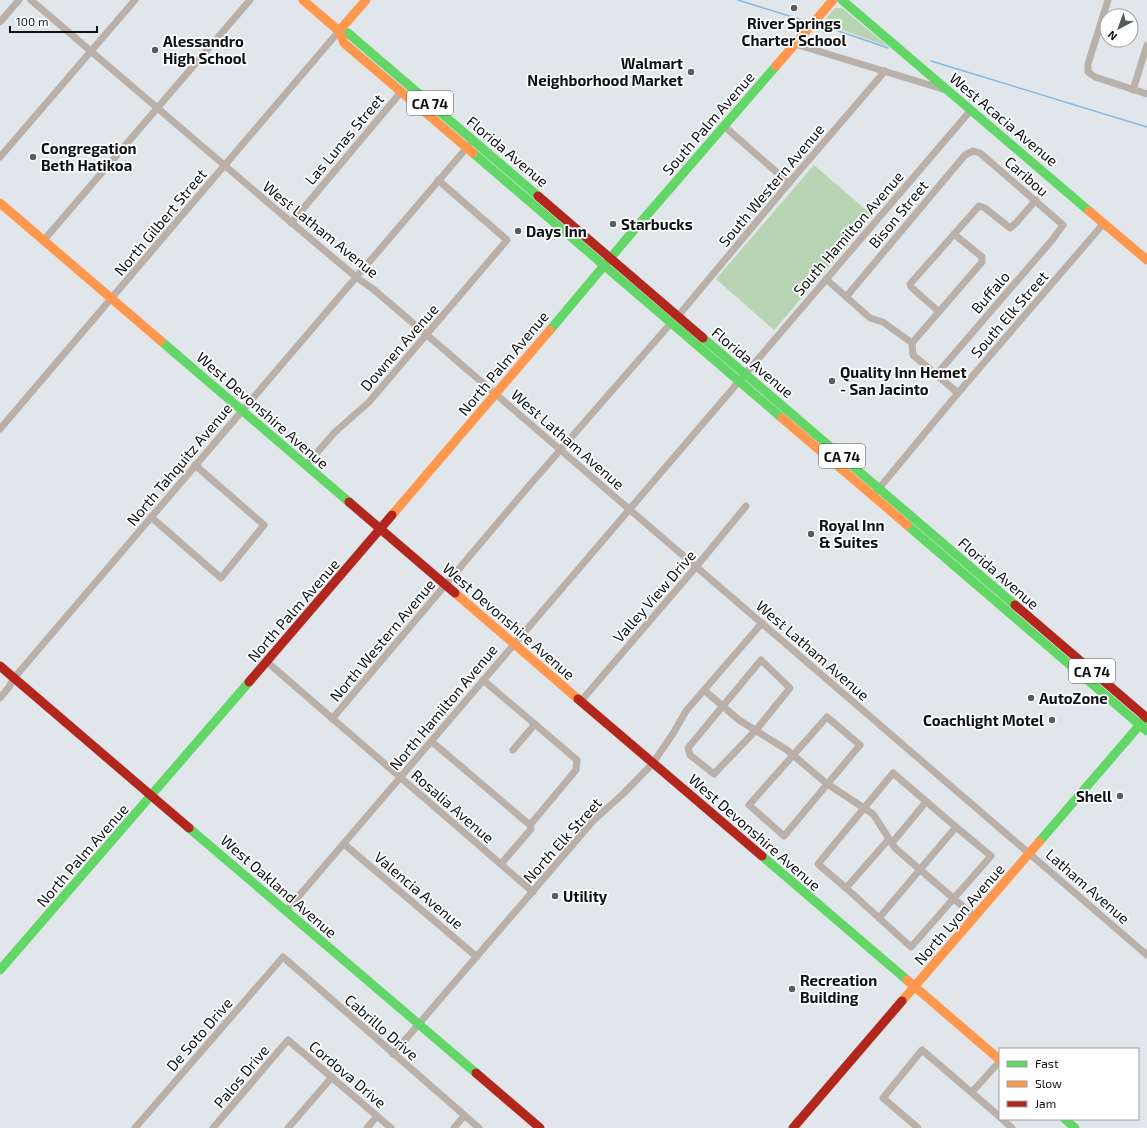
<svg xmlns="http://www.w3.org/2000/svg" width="1147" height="1128" font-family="'Exo 2',sans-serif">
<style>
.green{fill:#b7d5b2}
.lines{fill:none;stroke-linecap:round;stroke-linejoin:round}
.stream{stroke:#84b8e4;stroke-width:1.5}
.street{stroke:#bab0aa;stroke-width:7}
.fast{stroke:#63d668;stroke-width:9}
.slow{stroke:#ff974d;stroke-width:9}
.jam{stroke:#b3261e;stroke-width:9}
.poi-dot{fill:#575c5f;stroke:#fff;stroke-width:1.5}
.labels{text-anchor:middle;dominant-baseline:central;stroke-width:3.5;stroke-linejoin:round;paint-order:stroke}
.shield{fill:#fff;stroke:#56585a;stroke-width:1}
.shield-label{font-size:14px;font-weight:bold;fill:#0d1113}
.poi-label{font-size:15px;font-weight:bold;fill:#0d1113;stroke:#fff;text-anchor:start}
.street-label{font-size:15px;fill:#0d1113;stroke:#fff}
</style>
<rect width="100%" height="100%" fill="#e1e6eb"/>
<g class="green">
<polygon points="835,8 842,8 889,47 823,23"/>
<polygon points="814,165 873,216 774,330 716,279"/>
</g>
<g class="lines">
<g class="stream">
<polyline points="738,0 805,21"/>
<polyline points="821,25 888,48"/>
<polyline points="931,61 1147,127"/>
</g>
<g class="street">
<polyline points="31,0 292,223 356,277 373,289 427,335 1147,955"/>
<polyline points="1108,0 1088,64 1088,72 1095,77 1147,94"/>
<polyline points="0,22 19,0"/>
<polyline points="795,44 946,90"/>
<polyline points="1133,90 1147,45"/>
<polyline points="724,126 789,183"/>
<polyline points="0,157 135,0"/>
<polyline points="291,223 401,92"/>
<polyline points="44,240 250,0"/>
<polyline points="826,279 870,318 883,322 912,343 913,355 958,393"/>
<polyline points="846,297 965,155 973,151 980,153 1063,225 1053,239 936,375"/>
<polyline points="938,311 911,287 910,284 979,206 985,208 1010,228 1016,223 1036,200"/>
<polyline points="678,316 789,183 885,71"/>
<polyline points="912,343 982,262 982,257 954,234"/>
<polyline points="0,429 339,31"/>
<polyline points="306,465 335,432 369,402 507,240 438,180"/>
<polyline points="876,492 958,393 1104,223"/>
<polyline points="151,517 221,578 264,525 195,465"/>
<polygon points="761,660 790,688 756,730 714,774 690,755 688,748"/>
<polyline points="267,662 533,892"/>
<polyline points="483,680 577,760 576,770 530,825 531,829 501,864"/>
<polyline points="704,690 739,720 787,750 826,783 873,814 895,848 975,917"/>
<polyline points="0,698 9,687 14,678 469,145"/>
<polyline points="581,701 696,567 746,506"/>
<polygon points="827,717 860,745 784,836 749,805"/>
<polyline points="332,719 528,487 671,323"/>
<polyline points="431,741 530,825"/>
<polyline points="513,750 535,724"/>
<polyline points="889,839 846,888 818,864 893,773 956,827"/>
<polyline points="892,843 926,802"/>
<polyline points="344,844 477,957"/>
<polyline points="846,888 911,947 991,856 956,827 879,918"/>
<polyline points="286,911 971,110"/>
<polyline points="393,1054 593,821 624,793 653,763 674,732 686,711 762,623"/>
<polyline points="972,1092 1000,1061"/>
<polyline points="1002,1119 1012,1128"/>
<polyline points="135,1128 283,957 479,1128"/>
<polyline points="213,1128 288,1040 391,1128"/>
<polyline points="288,1128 332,1077"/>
<polyline points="367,1128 377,1116"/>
<polyline points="454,1128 464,1116"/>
<polyline points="918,1128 883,1098 922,1050 1000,1117"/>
</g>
<g class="fast">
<polyline points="842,0 1089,211"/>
<polyline points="339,31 348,33 538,196"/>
<polyline points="473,153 782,418"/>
<polyline points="550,330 634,230 776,66"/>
<polyline points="703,338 1015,605"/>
<polyline points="161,341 349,502"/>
<polyline points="907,525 1147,731"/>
<polyline points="189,828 476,1073"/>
<polyline points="1039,842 1144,720"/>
<polyline points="762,856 907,980"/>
<polyline points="0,970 249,682"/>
<polyline points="1065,1119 1075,1128"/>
</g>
<g class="slow">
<polyline points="303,0 339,31 344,43 473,153"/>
<polyline points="339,31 366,0"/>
<polyline points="776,66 833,0"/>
<polyline points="0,203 161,341"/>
<polyline points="1089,211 1147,260"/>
<polyline points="782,418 907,525"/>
<polyline points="392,515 550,330"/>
<polyline points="455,593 578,699"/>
<polyline points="907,980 1000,1060"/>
<polyline points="902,1001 1039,842"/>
</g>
<g class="jam">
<polyline points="538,196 703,338"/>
<polyline points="349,502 455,593"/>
<polyline points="1015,605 1147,718"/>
<polyline points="0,666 189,828"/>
<polyline points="249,682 392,515"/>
<polyline points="578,699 762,856"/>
<polyline points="476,1073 540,1128"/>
<polyline points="793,1128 902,1001"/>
</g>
</g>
<g class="poi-dot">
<circle cx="794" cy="8" r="4"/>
<circle cx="155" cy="50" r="4"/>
<circle cx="691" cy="72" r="4"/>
<circle cx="33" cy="157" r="4"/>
<circle cx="613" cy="224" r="4"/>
<circle cx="518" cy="231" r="4"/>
<circle cx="832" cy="381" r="4"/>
<circle cx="811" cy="534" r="4"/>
<circle cx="1031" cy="698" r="4"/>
<circle cx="1052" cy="720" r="4"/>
<circle cx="1120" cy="796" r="4"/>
<circle cx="555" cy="896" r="4"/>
<circle cx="792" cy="989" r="4"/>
</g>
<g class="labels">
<g class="shield">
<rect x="407" y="91" width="46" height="24" rx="3"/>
<rect x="819" y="444" width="46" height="24" rx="3"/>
<rect x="1069" y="659" width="46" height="24" rx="3"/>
</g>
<g class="shield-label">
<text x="430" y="103">CA 74</text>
<text x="842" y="456">CA 74</text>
<text x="1092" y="671">CA 74</text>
</g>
<g class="poi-label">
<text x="794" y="23" text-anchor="middle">River Springs<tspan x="794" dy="17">Charter School</tspan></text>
<text x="163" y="41">Alessandro<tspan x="163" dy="17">High School</tspan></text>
<text x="683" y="63" text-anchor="end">Walmart<tspan x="683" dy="17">Neighborhood Market</tspan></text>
<text x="41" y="148">Congregation<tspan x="41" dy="17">Beth Hatikoa</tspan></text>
<text x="621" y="224">Starbucks</text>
<text x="526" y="231">Days Inn</text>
<text x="840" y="372">Quality Inn Hemet<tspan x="840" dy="17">- San Jacinto</tspan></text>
<text x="819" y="525">Royal Inn<tspan x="819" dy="17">&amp; Suites</tspan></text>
<text x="1039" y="698">AutoZone</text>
<text x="1044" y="720" text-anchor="end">Coachlight Motel</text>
<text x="1112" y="796" text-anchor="end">Shell</text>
<text x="563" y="896">Utility</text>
<text x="800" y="980">Recreation<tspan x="800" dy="17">Building</tspan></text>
</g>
<g class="street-label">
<text transform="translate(1004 119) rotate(40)">West Acacia Avenue</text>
<text transform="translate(708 123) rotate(-49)">South Palm Avenue</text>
<text transform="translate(344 139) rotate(-50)">Las Lunas Street</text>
<text transform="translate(508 151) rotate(40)">Florida Avenue</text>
<text transform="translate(1027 176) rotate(41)">Caribou</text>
<text transform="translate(771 185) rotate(-50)">South Western Avenue</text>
<text transform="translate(898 214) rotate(-50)">Bison Street</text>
<text transform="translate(160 222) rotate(-50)">North Gilbert Street</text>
<text transform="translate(321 229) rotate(39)">West Latham Avenue</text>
<text transform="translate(848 233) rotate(-49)">South Hamilton Avenue</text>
<text transform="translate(990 292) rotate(-49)">Buffalo</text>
<text transform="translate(1009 314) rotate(-49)">South Elk Street</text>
<text transform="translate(399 347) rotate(-49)">Downen Avenue</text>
<text transform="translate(753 362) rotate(40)">Florida Avenue</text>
<text transform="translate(503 363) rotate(-50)">North Palm Avenue</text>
<text transform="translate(263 410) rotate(41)">West Devonshire Avenue</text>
<text transform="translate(568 439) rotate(41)">West Latham Avenue</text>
<text transform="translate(179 464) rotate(-50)">North Tahquitz Avenue</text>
<text transform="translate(999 573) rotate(41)">Florida Avenue</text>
<text transform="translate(654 596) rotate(-49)">Valley View Drive</text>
<text transform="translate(293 610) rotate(-49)">North Palm Avenue</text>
<text transform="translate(509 621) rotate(41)">West Devonshire Avenue</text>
<text transform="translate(382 640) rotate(-50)">North Western Avenue</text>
<text transform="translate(813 650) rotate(41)">West Latham Avenue</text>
<text transform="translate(443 707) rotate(-50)">North Hamilton Avenue</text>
<text transform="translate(453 806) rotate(41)">Rosalia Avenue</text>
<text transform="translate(755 832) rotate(41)">West Devonshire Avenue</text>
<text transform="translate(562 840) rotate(-48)">North Elk Street</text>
<text transform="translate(82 855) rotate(-49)">North Palm Avenue</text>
<text transform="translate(279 886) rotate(41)">West Oakland Avenue</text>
<text transform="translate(1088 886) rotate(41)">Latham Avenue</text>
<text transform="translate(419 890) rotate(40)">Valencia Avenue</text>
<text transform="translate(959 914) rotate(-49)">North Lyon Avenue</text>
<text transform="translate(382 1027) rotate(41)">Cabrillo Drive</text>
<text transform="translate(199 1034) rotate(-49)">De Soto Drive</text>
<text transform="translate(348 1074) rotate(40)">Cordova Drive</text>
<text transform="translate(241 1076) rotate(-50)">Palos Drive</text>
</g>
</g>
<rect x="999" y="1048" width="140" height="72" fill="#ffffff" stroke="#9ea0a1"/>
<rect x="1007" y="1061" width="20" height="6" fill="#63d668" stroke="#9ea0a1"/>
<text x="1035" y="1068" font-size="12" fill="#0d1113">Fast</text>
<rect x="1007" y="1081" width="20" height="6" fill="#ff974d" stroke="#9ea0a1"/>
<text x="1035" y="1088" font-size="12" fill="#0d1113">Slow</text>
<rect x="1007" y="1101" width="20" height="6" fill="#b3261e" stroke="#9ea0a1"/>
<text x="1035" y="1108" font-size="12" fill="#0d1113">Jam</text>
<g transform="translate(1119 28) rotate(221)"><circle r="19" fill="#ffffff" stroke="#9ea0a1"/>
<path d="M0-3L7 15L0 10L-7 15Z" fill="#575c5f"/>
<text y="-6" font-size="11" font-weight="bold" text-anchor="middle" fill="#0d1113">N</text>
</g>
<path d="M10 26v6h87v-6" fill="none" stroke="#0d1113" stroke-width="2"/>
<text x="16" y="26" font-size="12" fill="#0d1113" stroke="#ffffff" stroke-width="3" paint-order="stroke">100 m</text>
</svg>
